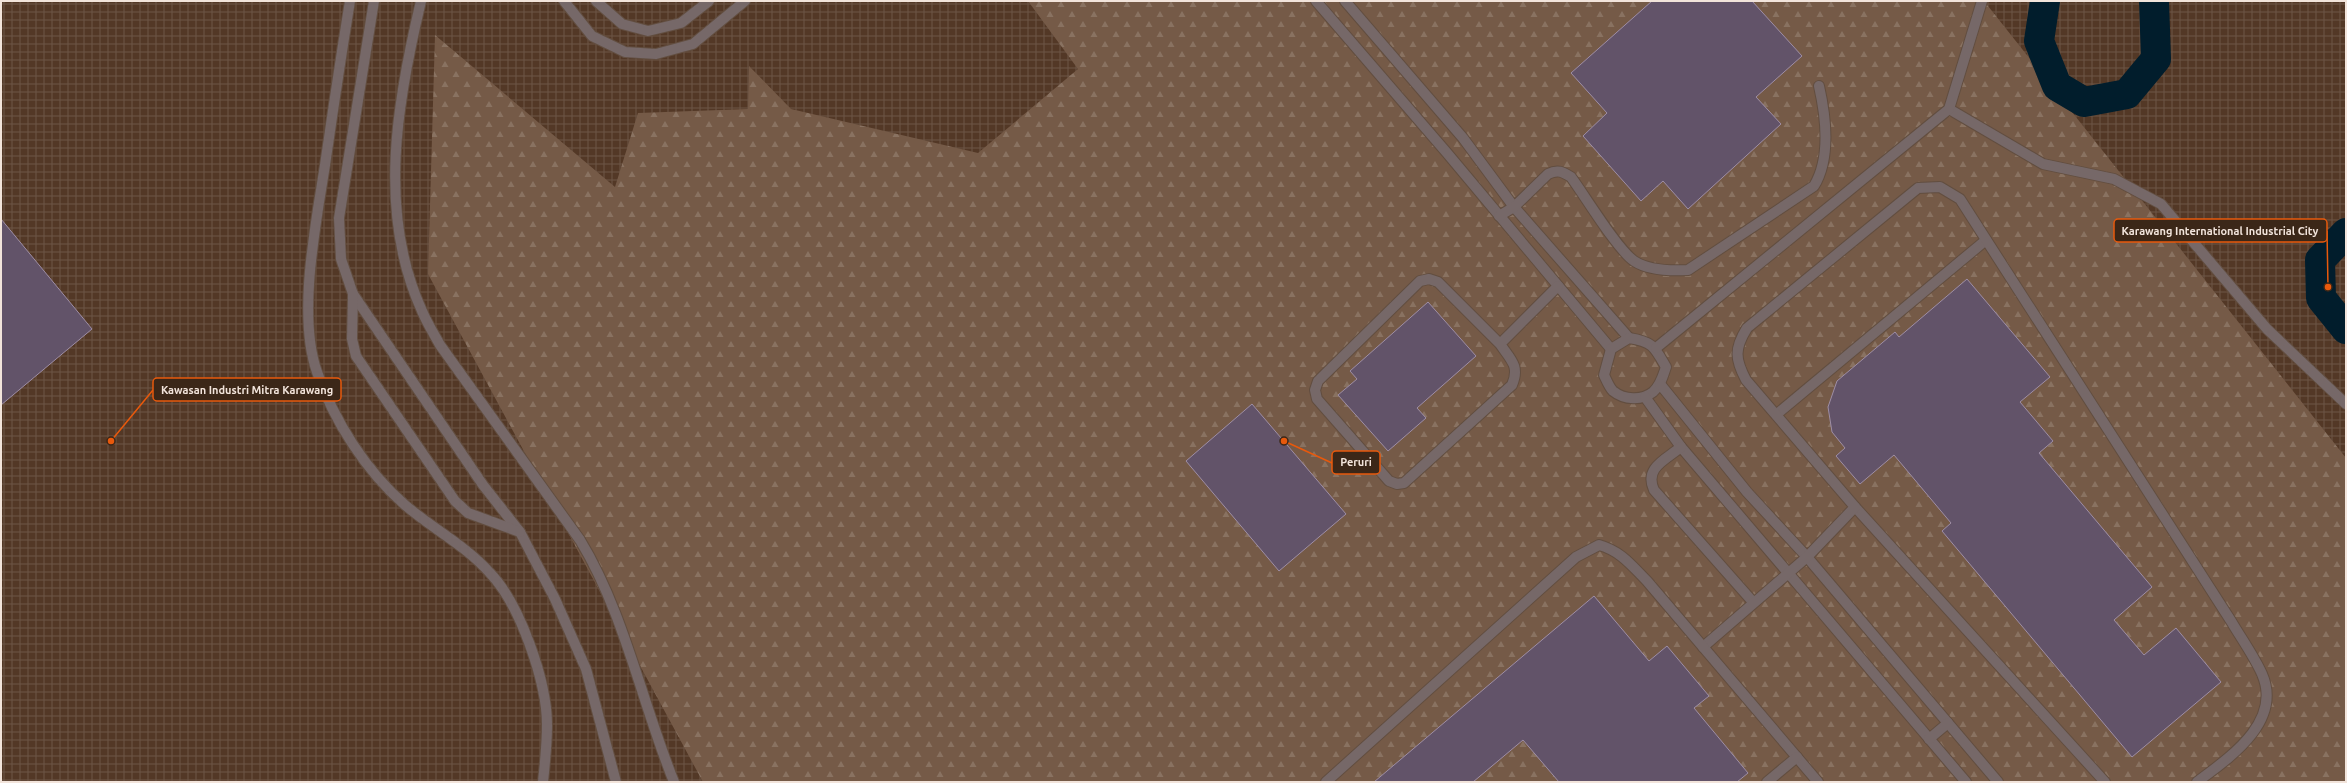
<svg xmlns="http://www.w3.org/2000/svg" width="2347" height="783" font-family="Ubuntu,sans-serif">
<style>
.industrial{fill:url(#industrial-grid)}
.forest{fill:url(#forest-firs)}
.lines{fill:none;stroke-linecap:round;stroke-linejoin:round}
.river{stroke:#011d2c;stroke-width:30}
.building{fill:#625369;stroke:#9e8ea5}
.minor-casing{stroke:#624e40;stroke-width:12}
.minor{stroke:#766868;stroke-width:10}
.leader{fill:none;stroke:#e8590c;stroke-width:1.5}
.callout-dot{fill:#e8590c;stroke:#3b2718;stroke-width:1.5}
.callout{fill:#3b2718;stroke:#e8590c;stroke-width:1.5}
.callout-label{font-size:11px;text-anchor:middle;font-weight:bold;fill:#f2e4db}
</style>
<defs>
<pattern id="industrial-grid" width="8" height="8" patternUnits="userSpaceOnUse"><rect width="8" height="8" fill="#533826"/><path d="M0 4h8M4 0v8" fill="none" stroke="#6c5545"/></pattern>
<pattern id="forest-firs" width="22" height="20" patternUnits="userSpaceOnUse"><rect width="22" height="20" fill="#755a47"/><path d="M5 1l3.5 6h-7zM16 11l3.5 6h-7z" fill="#897261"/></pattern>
</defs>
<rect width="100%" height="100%" fill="#463122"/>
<rect class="industrial" x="1" y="1" width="2345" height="781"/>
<polygon class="forest" points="1028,1 1984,1 2346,458 2346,782 703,782 428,274 435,35 615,187 638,113 748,109 749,66 791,109 978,153 1078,69"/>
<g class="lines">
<g class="river">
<polyline points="2045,1 2039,41 2057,86 2084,102 2127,94 2156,59 2154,1"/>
<polyline points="2346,233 2320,260 2321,298 2346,329"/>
</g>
</g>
<g class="building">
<polygon points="1652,1 1752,1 1802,56 1756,97 1781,124 1688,209 1663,181 1641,201 1583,136 1607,113 1571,73"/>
<polygon points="1,219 92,329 1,405"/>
<polygon points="1967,279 2050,377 2020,402 2053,441 2039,453 2152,587 2114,620 2144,655 2176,628 2221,682 2132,757 1942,531 1951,523 1894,455 1860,484 1836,456 1845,448 1832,432 1828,407 1837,381 1895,332 1899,337"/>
<polygon points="1428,302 1476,356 1417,408 1426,418 1388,451 1338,395 1357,379 1350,371"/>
<polygon points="1252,404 1346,514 1279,571 1186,461"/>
<polygon points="1594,596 1649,661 1667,646 1709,696 1694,708 1748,773 1737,782 1559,782 1523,740 1473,782 1374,782"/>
</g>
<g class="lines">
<defs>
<g id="minor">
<path d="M350 1C341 56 333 110 325 165 316 223 297 316 317 372 334 421 366 471 405 505 433 529 465 545 490 573 520 604 547 682 547 725 547 744 545 763 543 782"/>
<polyline points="374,1 339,218 341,259 353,294 483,485 520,532 555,599 586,669 616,782"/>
<path d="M421 1C397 101 377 213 422 311 427 323 434 334 440 345L580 540C624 612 642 703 674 782"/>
<polyline points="564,1 592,36 625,52 656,54 693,44 745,1"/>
<polyline points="596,1 622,24 648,31 681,23 709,1"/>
<polyline points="1316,1 1447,153 1611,349"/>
<polyline points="1345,1 1463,138 1514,207 1629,338"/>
<polyline points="1949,109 2043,164 2114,179 2161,204 2267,329 2346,404"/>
<path d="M1499 216 1514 207 1548 174C1558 169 1563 172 1571 177 1585 196 1617 249 1634 261 1648 270 1671 271 1688 270L1814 186C1831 158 1826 117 1819 86"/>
<polyline points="353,294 352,339 356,356 455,501 468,513 520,532"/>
<path d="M1629 338C1653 342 1654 346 1666 367 1663 375 1661 385 1653 392 1642 401 1624 400 1613 391 1609 387 1606 379 1604 375L1611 349Z"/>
<path d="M1500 344C1511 360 1520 366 1512 385L1404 483 1397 484 1389 481 1317 399 1315 390 1318 381 1420 281 1429 279 1438 282 1500 344 1558 286"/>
<polyline points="1656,348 1949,109 1982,1"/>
<polyline points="1660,384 1747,492 1807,557 1998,782"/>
<polyline points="1645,397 1681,447 1966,782"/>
<polyline points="1777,414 1986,240"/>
<path d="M1681 447C1665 460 1644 468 1654 490L1753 602"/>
<polyline points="1855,507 2105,782"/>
<path d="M1703 647 1807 557 1855 507 1746 380C1735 359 1734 349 1747 328L1918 188 1940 187 1960 199 2231 621C2241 638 2254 656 2262 674 2283 722 2229 758 2197 782"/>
<polyline points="1929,739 1948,723"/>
<path d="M1326 782 1576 557 1599 545C1621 551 1632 566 1647 581L1818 782"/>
<polyline points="1767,782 1797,757"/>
</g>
</defs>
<use href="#minor" class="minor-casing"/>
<use href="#minor" class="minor"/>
</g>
<path class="leader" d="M2328 287L2327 231M111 441L153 390M1284 441L1332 463"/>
<g class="callout-dot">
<circle cx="2328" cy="287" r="4"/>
<circle cx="111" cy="441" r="4"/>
<circle cx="1284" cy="441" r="4"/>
</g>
<g class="callout">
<rect x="2114" y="219" width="213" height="23" rx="4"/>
<rect x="153" y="378" width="188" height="23" rx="4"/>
<rect x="1332" y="451" width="48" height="23" rx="4"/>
</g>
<g class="callout-label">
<text x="2220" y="235">Karawang International Industrial City</text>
<text x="247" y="394">Kawasan Industri Mitra Karawang</text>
<text x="1356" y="466">Peruri</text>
</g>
<rect width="2347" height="783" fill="none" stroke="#f2e4db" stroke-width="4"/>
</svg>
